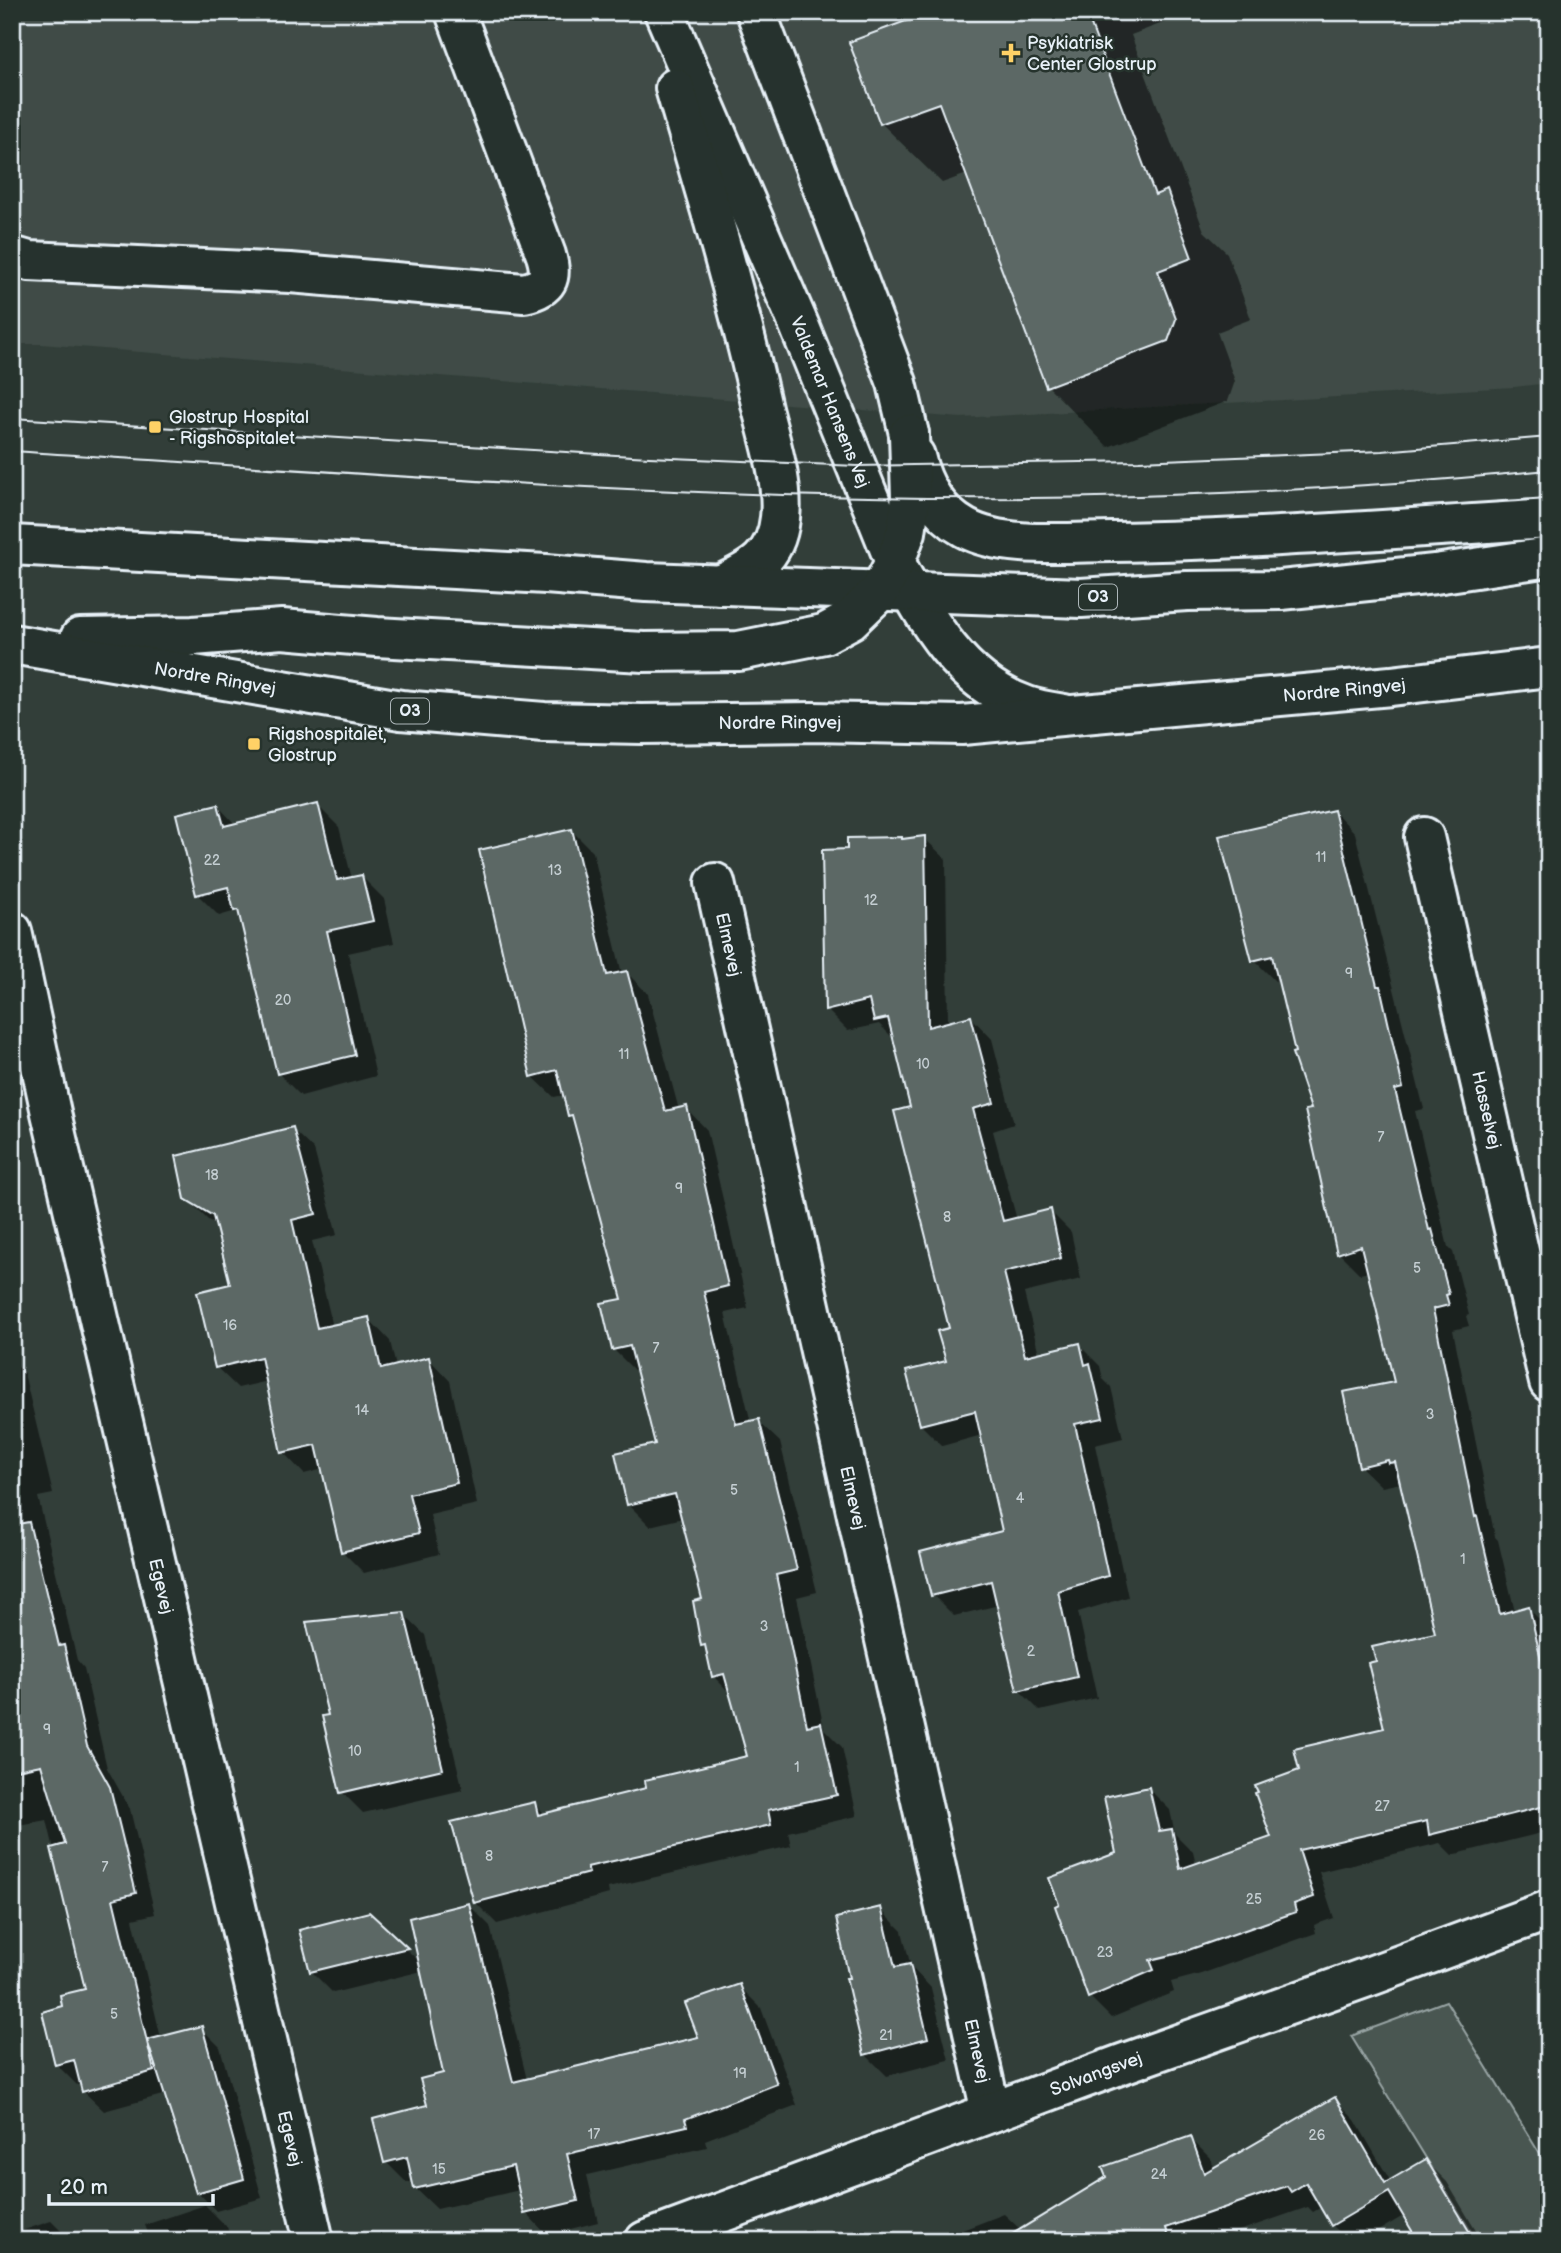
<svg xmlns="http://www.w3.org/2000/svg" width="1561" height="2253" font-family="'Balsamiq Sans',sans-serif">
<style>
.built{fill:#3f4b46}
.green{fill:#495651;stroke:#98a4a4;stroke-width:2}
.shadow{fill:#0007}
.building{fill:#5c6865;stroke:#e8f1f8;stroke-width:2}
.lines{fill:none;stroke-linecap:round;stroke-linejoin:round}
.minor-casing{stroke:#e8f1f8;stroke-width:44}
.major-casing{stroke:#e8f1f8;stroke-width:44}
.minor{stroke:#26332d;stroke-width:38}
.major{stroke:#26332d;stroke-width:38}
.tram{stroke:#e8f1f8;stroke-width:2}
.poi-dot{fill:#ffd166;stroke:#26332d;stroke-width:2.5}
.labels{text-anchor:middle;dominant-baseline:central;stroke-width:5;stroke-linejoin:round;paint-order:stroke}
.number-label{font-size:14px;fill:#c5cfd3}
.shield{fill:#26332d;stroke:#aeb8bb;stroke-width:2}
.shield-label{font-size:16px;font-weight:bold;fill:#e8f1f8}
.poi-label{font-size:18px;fill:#e8f1f8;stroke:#26332d;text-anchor:start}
.street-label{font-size:18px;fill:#e8f1f8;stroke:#26332d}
</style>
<rect width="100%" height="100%" fill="#323e39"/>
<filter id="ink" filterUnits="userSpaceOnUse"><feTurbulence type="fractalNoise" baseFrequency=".0143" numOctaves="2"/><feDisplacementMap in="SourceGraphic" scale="14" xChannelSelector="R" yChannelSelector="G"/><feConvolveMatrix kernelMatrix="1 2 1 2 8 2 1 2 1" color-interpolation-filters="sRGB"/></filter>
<g filter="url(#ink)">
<polygon class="built" points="12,12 1549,12 1549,383 1514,387 961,418 41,344 12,344"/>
<polygon class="green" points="1446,2001 1549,2169 1549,2241 1477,2241 1351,2036"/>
<g class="shadow">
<polygon points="906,12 1192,12 1131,35 1204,231 1227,253 1251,319 1217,332 1235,381 1228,401 1108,447 1048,386 967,174 942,183 881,123 910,22"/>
<polygon points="317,805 339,827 352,879 362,877 384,899 394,943 348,953 376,1076 301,1096 279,1074 241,916 236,911 219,916 197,894 218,806 236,825"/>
<polygon points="1334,811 1355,833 1424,1109 1415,1111 1448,1247 1453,1252 1469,1315 1466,1316 1469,1326 1453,1330 1495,1537 1498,1540 1515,1612 1528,1608 1549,1629 1549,1831 1452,1855 1440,1843 1319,1872 1334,1918 1314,1925 1316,1933 1201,1974 1171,1982 1174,1992 1111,2018 1090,1997 1118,1855 1149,1789 1170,1810 1175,1834 1193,1852 1196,1865 1273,1838 1301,1771 1386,1730 1437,1634 1401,1483 1382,1487 1360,1466 1396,1383 1369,1272 1360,1274 1339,1253 1313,1110 1279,980 1275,981 1254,960"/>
<polygon points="572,831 593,852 622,974 627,973 648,994 679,1110 686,1108 707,1130 748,1308 725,1313 751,1423 758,1421 780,1442 817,1592 797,1597 824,1729 842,1747 857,1816 788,1832 791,1846 608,1888 609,1894 497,1924 475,1902 535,1804 546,1815 649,1789 749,1757 731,1694 713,1676 708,1650 703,1645 704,1600 683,1518 650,1526 629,1505 657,1445 638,1370 635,1371 613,1349 624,1301 576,1121 569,1115 564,1095 554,1097 532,1076"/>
<polygon points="901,838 903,840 924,838 946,859 948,1023 971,1017 992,1039 1014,1124 993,1131 1017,1220 1050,1211 1071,1232 1081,1279 1024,1293 1039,1354 1079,1345 1100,1366 1103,1379 1111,1387 1123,1438 1095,1445 1128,1597 1078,1612 1097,1698 1040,1711 1019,1690 999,1605 954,1616 933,1595 1005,1533 982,1435 942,1446 921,1425 948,1363 951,1329 912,1109 895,1040 879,1024 848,1031 827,1010 849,851"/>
<polygon points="292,1129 314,1150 337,1235 312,1241 333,1327 369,1319 390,1341 396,1367 429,1359 450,1381 477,1504 430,1515 439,1554 364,1573 342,1551 324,1469 304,1474 283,1452 268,1381 238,1388 216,1367 232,1285 217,1225 208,1220 186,1198"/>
<polygon points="12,1361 24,1373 53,1494 38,1497 77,1660 84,1668 107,1768 130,1809 155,1914 133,1919 161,2038 201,2028 220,2047 262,2198 216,2211 198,2192 166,2094 104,2111 83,2091 81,2084 77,2085 56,2064 64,2008 88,1990 47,1820 12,1826"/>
<polygon points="403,1614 425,1635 463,1790 363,1813 342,1792 330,1716"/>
<polygon points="469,1905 490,1926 527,2080 701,2039 739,1986 761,2008 797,2105 705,2140 707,2147 587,2175 598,2222 547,2235 526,2213 520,2190 437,2209 415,2188 414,2182 407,2183 386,2162 429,2107 445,2074 422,1971 333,1993 311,1971 368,1914 420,1962"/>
<polygon points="880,1909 902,1931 911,1967 931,1988 949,2060 887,2076 865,2054 852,1979"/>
<polygon points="1334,2099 1355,2120 1391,2182 1426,2161 1447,2182 1482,2241 1420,2241 1405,2215 1361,2241 1349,2241 1332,2225 1322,2207 1313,2212 1308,2207 1210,2241 934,2241 1004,2214 1021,2230 1190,2138 1211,2159 1215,2169"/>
<polygon points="205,2205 227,2227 232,2241 151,2241 145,2225"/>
<polygon points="51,2221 71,2241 12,2241 12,2234"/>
</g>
<g class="building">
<polygon points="930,12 1086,12 1155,195 1167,190 1192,258 1158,271 1176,319 1168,341 1046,387 939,103 880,124 849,42"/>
<polygon points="318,803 337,880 362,875 373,921 327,931 355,1055 277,1074 238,910 234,911 228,887 196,895 176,814 218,804 224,826"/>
<polygon points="1334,810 1377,986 1380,986 1403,1088 1395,1090 1429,1230 1432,1229 1449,1294 1446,1295 1449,1305 1433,1309 1475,1517 1477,1516 1500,1614 1529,1606 1549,1695 1549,1805 1429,1835 1427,1821 1299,1850 1314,1897 1294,1904 1296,1912 1180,1953 1150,1960 1154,1970 1088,1998 1055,1906 1059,1904 1049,1878 1116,1853 1104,1797 1149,1787 1159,1831 1172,1829 1180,1869 1271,1837 1255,1793 1258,1792 1255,1786 1299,1770 1294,1749 1384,1728 1368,1663 1376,1661 1372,1647 1435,1633 1395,1462 1389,1463 1388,1460 1359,1467 1343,1392 1394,1382 1361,1246 1337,1254 1305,1110 1311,1109 1292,1053 1295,1052 1272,956 1252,961 1219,836"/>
<polygon points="572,829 607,975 627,971 665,1111 687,1106 728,1286 704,1292 736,1424 759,1419 797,1570 776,1575 807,1726 821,1723 837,1795 768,1810 771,1825 587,1867 589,1873 474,1903 451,1822 535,1802 538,1815 646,1788 645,1780 747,1756 724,1674 712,1677 705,1645 701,1646 693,1601 702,1599 675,1494 627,1505 615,1453 655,1444 630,1346 612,1350 601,1303 622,1299 572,1115 568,1116 557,1070 531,1077 479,850"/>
<polygon points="925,836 928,1027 971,1016 994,1103 973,1109 1003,1221 1051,1209 1061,1258 1004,1272 1025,1356 1080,1343 1085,1365 1090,1363 1103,1418 1075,1424 1108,1576 1058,1591 1077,1677 1017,1691 991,1581 931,1596 920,1552 1002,1531 975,1411 920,1425 906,1371 946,1361 937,1331 949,1328 894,1111 910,1107 888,1018 874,1021 869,1000 825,1011 822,850 847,849 847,838 902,837 902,839"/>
<polygon points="293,1127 316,1214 292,1220 317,1328 369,1317 381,1369 429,1357 457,1483 409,1494 419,1533 341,1552 316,1445 281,1453 261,1357 215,1368 197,1292 230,1284 213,1216 185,1199 176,1156"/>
<polygon points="29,1522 59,1646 64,1645 87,1746 110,1787 136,1893 113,1899 154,2071 82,2092 74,2060 55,2065 42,2012 62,2006 60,1995 85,1989 51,1848 65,1844 41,1765 12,1771 12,1525"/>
<polygon points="404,1612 443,1769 340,1793 322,1716 328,1715 306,1622"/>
<polygon points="469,1903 513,2082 698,2037 685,2003 740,1984 777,2084 685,2119 687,2126 567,2154 578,2201 524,2214 513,2166 414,2189 407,2157 384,2163 373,2119 427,2105 420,2079 443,2073 409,1918"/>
<polygon points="881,1907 895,1967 910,1964 928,2038 864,2055 846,1978 849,1978 836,1918"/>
<polygon points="369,1912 408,1948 310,1972 299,1930"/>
<polygon points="202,2026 244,2179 196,2193 147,2040"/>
<polygon points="1335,2097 1385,2183 1426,2159 1475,2241 1418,2241 1389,2192 1331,2226 1306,2183 1291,2192 1287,2186 1166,2228 1170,2241 1001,2241 1106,2177 1102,2167 1191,2136 1204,2173"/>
</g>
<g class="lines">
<defs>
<g id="minor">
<path id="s1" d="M664 12 799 325 895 562C926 619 960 683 1027 706 1038 710 1052 712 1064 714"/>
<polyline points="756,12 897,383 909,434"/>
<path d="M675 88C706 194 738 300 762 408 770 441 784 484 780 518 776 558 752 570 720 585"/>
<path d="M12 256 29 261 290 273 524 293C548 288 553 278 546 255L455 12"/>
<path id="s2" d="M1424 837 1549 1382"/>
<path id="s3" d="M715 883 991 2112"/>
<path id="s4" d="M12 931 51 1113 314 2241"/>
<path id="s5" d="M645 2241 1122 2064 1373 1975 1549 1910"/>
</g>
<g id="major">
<path d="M915 456C922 486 938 513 965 528 1002 549 1070 542 1112 542 1258 540 1403 528 1549 519"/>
<polyline points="12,545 546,574 646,582 1081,598 1187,591 1281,590 1435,574 1549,557"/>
<polyline points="80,638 193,636 282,629 377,637 644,652 739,651 824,634 850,620 880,591 895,562 906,532 911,497 909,434"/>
<path id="s6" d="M12 644 401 710 544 722 642 724 813 722 962 725 1391 686 1549 667"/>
</g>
</defs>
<use href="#minor" class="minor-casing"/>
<use href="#major" class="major-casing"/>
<use href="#minor" class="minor"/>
<use href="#major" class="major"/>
<g class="tram">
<polyline points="12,418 649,457 857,466 1139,461 1382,451 1549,437"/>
<path d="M12 451C298 469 583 492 869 497 1096 502 1323 492 1549 470"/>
</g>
</g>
</g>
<g class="poi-dot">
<path d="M1007.5 42.5h7v7h7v7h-7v7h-7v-7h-7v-7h7z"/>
<rect x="148" y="420" width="14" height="14" rx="3.5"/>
<rect x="247" y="737" width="14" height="14" rx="3.5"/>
</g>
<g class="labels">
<g class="number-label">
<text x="1321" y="857">11</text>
<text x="212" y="860">22</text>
<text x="555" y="870">13</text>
<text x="871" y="900">12</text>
<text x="1349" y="973">9</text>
<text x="283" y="1000">20</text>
<text x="624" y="1054">11</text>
<text x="923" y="1064">10</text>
<text x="1381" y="1137">7</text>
<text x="212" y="1175">18</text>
<text x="679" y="1188">9</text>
<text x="947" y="1217">8</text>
<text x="1417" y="1268">5</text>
<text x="230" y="1325">16</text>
<text x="656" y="1348">7</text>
<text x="362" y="1410">14</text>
<text x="1430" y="1414">3</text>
<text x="734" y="1490">5</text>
<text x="1020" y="1498">4</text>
<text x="1463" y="1559">1</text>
<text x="764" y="1626">3</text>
<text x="1031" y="1651">2</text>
<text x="47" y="1729">9</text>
<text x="355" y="1751">10</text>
<text x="797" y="1767">1</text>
<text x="1382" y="1806">27</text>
<text x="489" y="1856">8</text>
<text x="105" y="1867">7</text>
<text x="1254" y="1899">25</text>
<text x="1105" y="1952">23</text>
<text x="114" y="2014">5</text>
<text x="886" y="2035">21</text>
<text x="740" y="2073">19</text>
<text x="594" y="2134">17</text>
<text x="1317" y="2135">26</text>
<text x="439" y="2169">15</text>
<text x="1159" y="2174">24</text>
</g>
<g class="shield">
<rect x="1079" y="584.5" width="38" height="25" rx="5"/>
<rect x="391" y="698.5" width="38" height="25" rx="5"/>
</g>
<g class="shield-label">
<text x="1098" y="597">O3</text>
<text x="410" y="711">O3</text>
</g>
<g class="poi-label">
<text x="1027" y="43">Psykiatrisk<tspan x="1027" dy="21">Center Glostrup</tspan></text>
<text x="169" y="417">Glostrup Hospital<tspan x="169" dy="21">- Rigshospitalet</tspan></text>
<text x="268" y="734">Rigshospitalet,<tspan x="268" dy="21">Glostrup</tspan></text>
</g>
<g class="street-label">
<text stroke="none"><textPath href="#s1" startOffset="424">Valdemar Hansens Vej</textPath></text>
<text stroke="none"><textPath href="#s6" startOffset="206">Nordre Ringvej</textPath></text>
<text stroke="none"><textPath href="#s6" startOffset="1340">Nordre Ringvej</textPath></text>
<text stroke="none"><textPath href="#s6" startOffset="774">Nordre Ringvej</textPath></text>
<text stroke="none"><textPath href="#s3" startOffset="63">Elmevej</textPath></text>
<text stroke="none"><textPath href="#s2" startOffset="280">Hasselvej</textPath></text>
<text stroke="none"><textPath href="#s3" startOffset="630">Elmevej</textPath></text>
<text stroke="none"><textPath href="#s4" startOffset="672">Egevej</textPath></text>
<text stroke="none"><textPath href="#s3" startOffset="1197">Elmevej</textPath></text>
<text stroke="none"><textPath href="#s5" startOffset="481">Solvangsvej</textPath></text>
<text stroke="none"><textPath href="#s4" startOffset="1239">Egevej</textPath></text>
</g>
</g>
<rect width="1561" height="2253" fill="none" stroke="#26332d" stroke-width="42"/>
<rect x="21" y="21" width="1519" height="2211" fill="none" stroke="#e8f1f8" stroke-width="2.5" filter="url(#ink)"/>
<path d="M49 2194v10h164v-10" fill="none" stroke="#e8f1f8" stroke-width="3.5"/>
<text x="60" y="2194" font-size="21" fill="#e8f1f8" stroke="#26332d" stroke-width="5" paint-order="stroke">20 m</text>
</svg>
